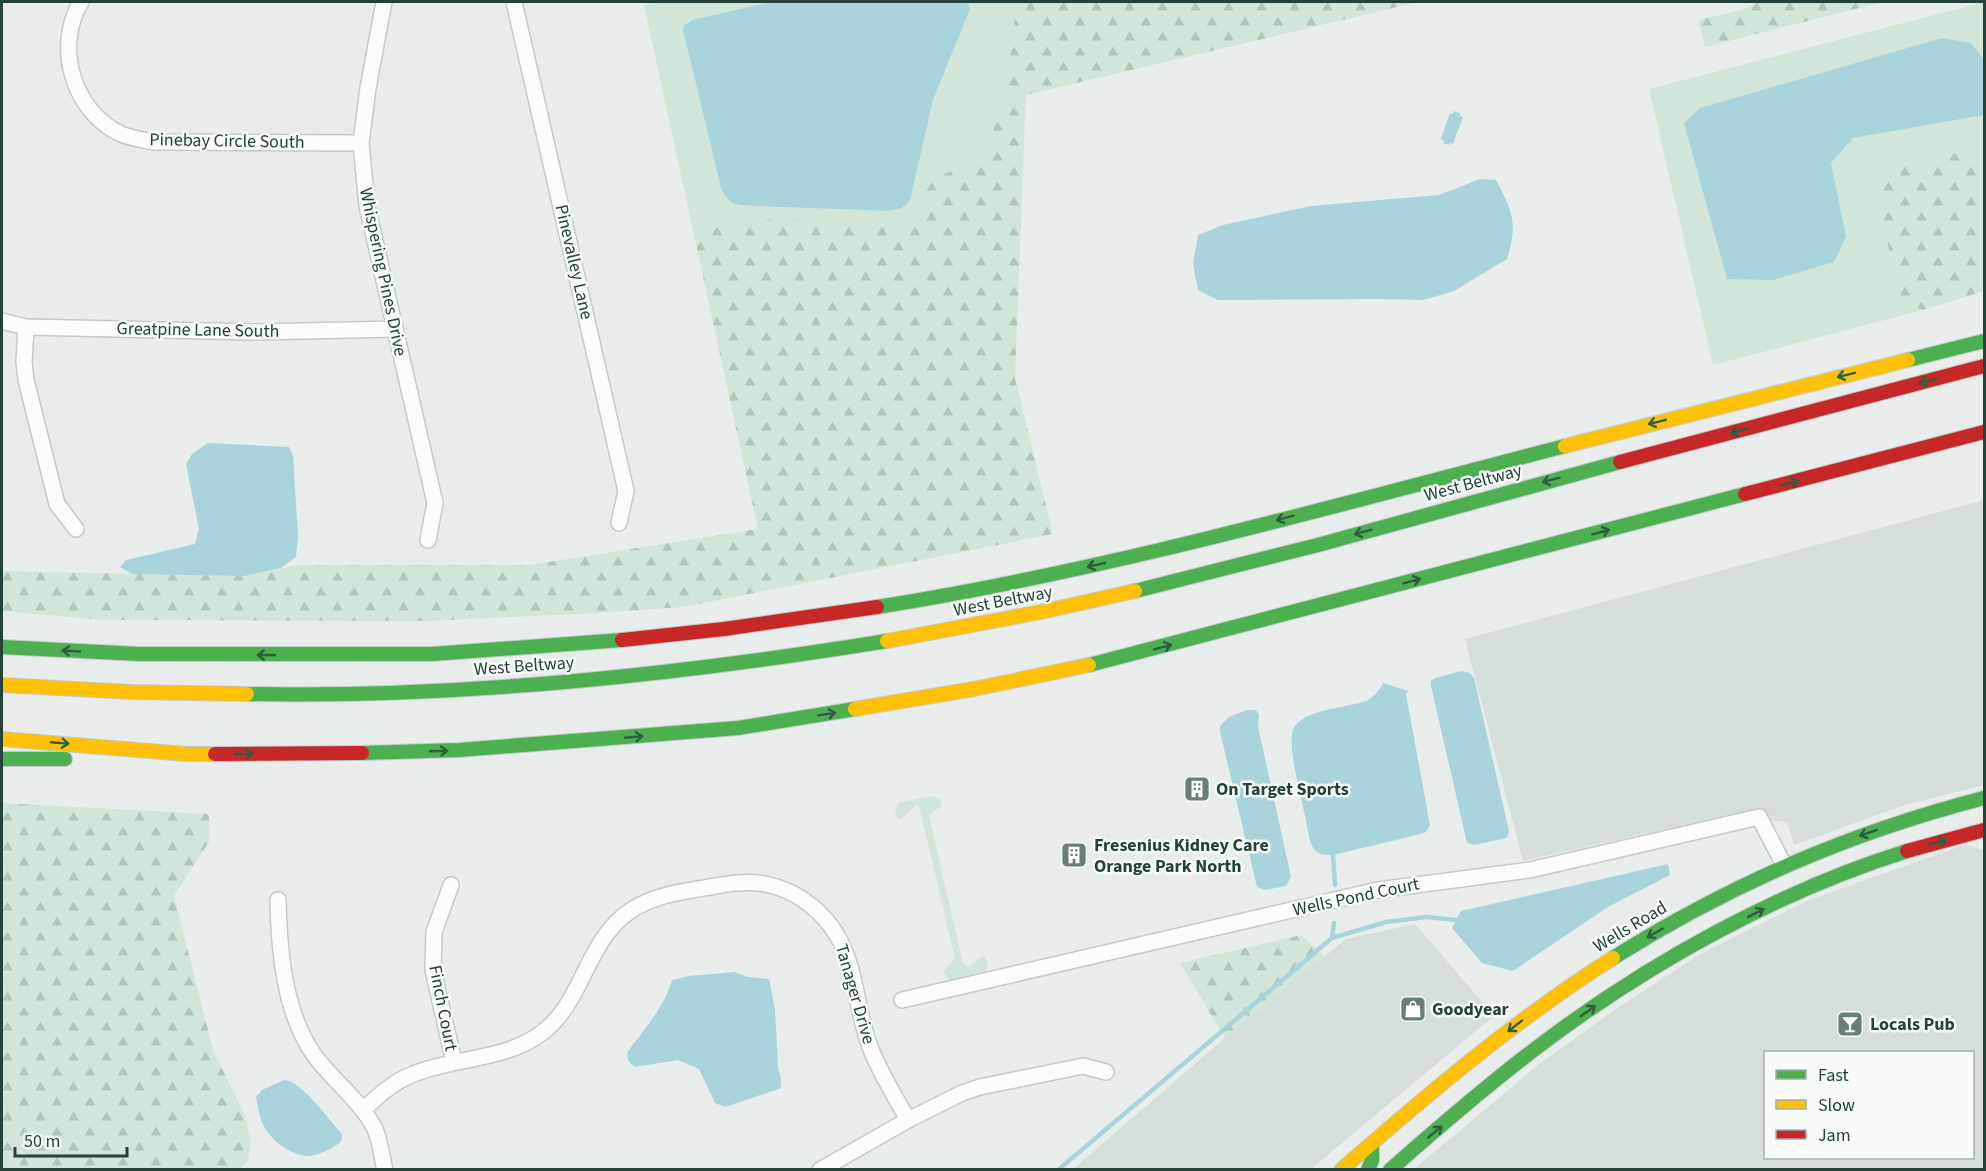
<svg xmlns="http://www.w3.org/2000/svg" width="1986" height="1171" font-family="'Source Sans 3',sans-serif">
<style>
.built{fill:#d6dedb;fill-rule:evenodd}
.green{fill:#d1e6d8}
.forest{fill:url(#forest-firs)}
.water{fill:#a9d4db}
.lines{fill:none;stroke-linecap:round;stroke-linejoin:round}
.stream{stroke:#a9d4db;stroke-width:4.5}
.street-casing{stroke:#c5cac8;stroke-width:18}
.fast-casing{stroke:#c3cbc8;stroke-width:16}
.slow-casing{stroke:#c3cbc8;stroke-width:16}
.jam-casing{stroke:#c3cbc8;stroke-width:16}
.street{stroke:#fcfcfc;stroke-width:15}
.fast{stroke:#4caf50;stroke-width:14}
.slow{stroke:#ffc107;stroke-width:14}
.jam{stroke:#c62828;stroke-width:14}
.oneway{stroke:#2e5d40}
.labels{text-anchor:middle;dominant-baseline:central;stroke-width:5;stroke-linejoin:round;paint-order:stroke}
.street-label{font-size:18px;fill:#24423a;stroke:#f7fbf9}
.poi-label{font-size:18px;font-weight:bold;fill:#24423a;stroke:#f7fbf9;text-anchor:start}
</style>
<defs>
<pattern id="forest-firs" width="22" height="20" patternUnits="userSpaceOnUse" patternTransform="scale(1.5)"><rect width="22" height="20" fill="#d1e6d8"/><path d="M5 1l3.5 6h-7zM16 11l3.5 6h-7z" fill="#b3c6ba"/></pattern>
</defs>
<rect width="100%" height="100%" fill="#e8edeb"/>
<g class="built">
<polygon points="1984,500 1984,785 1905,805 1794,845 1787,822 1728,815 1523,861 1465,639"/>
<path d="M1964 845 1975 847 1984 851V1169L1413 1170 1539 1064 1622 1005 1702 953 1809 900ZM1766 1052H1972V1158H1766Z"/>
<polygon points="1415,924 1494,1016 1311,1169 1072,1170 1225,1038 1346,939"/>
</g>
<g class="green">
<path d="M657 2H770L692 20 688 21 683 30 721 188C730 206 734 205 753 206L888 211 924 137 933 100 970 9 968 2H1017C1012 41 1005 123 981 154 969 168 946 168 934 182 931 185 927 189 925 193 918 204 921 216 907 223 902 225 894 225 888 225L774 219 693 231 644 5Z"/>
<polygon points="1984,2 1984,60 1700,108 1846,236 1830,163 1853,138 1984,115 1984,147 1882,170 1903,302 1923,310 1713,365 1649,89"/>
<polygon points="932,796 941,799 941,806 929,816 963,963 968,967 983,956 986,957 988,966 985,971 950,980 947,978 943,971 955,959 919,806 916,806 900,820 896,817 895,811 897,805 901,802"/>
</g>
<g class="forest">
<path d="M1017 2H1412L1410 4 1026 95 1015 378 1053 534 683 607 598 613 425 621 104 620 2 611V571L244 576 298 565H529L758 529 693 231 774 219 888 225C930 221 912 208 930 185 942 169 968 170 981 154 1005 123 1012 41 1017 2Z"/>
<polygon points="1759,2 1883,2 1705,47 1698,20 1741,10"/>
<polygon points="1984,147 1984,291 1923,310 1903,302 1874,193 1882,170"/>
<polygon points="2,803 209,814 209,842 174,896 213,1050 244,1113 251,1141 248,1161 240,1169 2,1169"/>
<polygon points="1301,935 1325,957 1225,1038 1180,963"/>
</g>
<g class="water">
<path d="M770 2H968L970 9 933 100 910 200 902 208 888 211 753 206C734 205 730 206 721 188L683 30 684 25 692 20Z"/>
<polygon points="1942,38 1971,43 1984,60 1984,115 1853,138 1831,163 1846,236 1834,262 1773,280 1727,279 1684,123 1700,108"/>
<polygon points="1454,111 1460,113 1460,116 1463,117 1453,144 1450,143 1449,145 1443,143 1444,141 1441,139 1450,113 1453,114"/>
<path d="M1480 179 1496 180C1513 212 1518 224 1507 259L1454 291 1423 300 1376 299 1218 300 1198 290 1193 264 1198 235 1223 225 1311 206 1439 195Z"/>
<polygon points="208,443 289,447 293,456 298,536 296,557 281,568 244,576 132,574 120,567 126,560 195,544 199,529 186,464 192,454"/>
<polygon points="1462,671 1470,673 1474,678 1509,831 1507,838 1474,845 1467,843 1431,686 1431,681 1435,678"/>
<path d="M1383 683 1408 691 1406 694 1430 825 1426 832 1421 834 1333 855C1311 856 1311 845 1307 826 1303 802 1289 756 1292 735 1295 708 1348 709 1368 700 1375 696 1380 689 1383 683Z"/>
<polygon points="1247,710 1256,710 1259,715 1258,726 1291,877 1286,886 1265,890 1257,887 1256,883 1220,732 1220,726 1229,717"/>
<polygon points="1668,864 1670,875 1608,907 1513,971 1482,963 1452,928 1461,911"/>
<path d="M735 972 748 977 769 979 775 1009 778 1067 781 1079V1088L725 1107 715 1103 699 1069 678 1060 635 1067C629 1063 626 1059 628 1051 644 1030 665 1006 672 980L688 976Z"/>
<path d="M284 1080C301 1080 329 1120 341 1133 342 1137 343 1138 340 1142 335 1148 314 1157 307 1156 289 1154 270 1140 263 1124 259 1117 258 1106 256 1097L262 1090Z"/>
</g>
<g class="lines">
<g class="stream">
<polyline points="1333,855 1335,885"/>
<polyline points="1332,938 1334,923"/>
<polyline points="1058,1170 1332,938 1386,922 1426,917 1456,920"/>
</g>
<defs>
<g id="street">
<path d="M81 2C54 46 73 112 121 134 130 138 143 140 153 142L361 143"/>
<polyline points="384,2 368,88 361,143 367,206 435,503 428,540"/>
<polyline points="514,2 626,491 619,523"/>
<polyline points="2,321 26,327 257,332 395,329"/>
<polyline points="26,327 24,362 26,380 57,504 76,529"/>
<polyline points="451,885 434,932 433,970 454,1062"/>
<path d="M278 900C279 950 284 1012 314 1055 333 1081 360 1100 375 1129 380 1141 382 1157 385 1170"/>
<polyline points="902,1000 1378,890 1530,870 1759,817 1784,865"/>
<path d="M363 1110C378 1096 392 1083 411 1075 453 1057 506 1061 543 1032 584 1000 586 941 630 911 655 894 686 891 716 886 732 883 749 881 765 884 805 892 836 922 848 960 857 987 859 1017 869 1044 878 1070 895 1096 908 1120"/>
<polyline points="820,1170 908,1120 962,1093 980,1087 1083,1066 1106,1072"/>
</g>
<g id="fast">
<polyline points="1908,360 1984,341"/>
<polyline points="1135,591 1318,545 1620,462"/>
<path d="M877 607C1110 570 1337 505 1565 446"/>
<polyline points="2,647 139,654 432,654 622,640"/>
<polyline points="1089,665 1745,494"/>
<path d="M247 694C461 698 676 675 887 641"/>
<polyline points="362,753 459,750 738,728 855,709"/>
<polyline points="2,759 65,759"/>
<path d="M1613 958C1731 884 1849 833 1984 798"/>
<polyline points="1368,1170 1372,1160 1372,1144"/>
<path d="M1390 1170C1441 1125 1493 1080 1547 1040 1654 960 1780 891 1907 851"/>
</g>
<g id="slow">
<polyline points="1565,446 1908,360"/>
<polyline points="887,641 1041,612 1135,591"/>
<polyline points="2,685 132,692 247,694"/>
<polyline points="855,709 974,689 1089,665"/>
<polyline points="2,739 186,754 215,754"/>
<path d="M1341 1170C1428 1094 1515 1020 1613 958"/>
</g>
<g id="jam">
<polyline points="1620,462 1984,366"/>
<polyline points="1745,494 1984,432"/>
<polyline points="622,640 724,629 877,607"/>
<polyline points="215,754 362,753"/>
<polyline points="1907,851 1984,830"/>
</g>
</defs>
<use href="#street" class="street-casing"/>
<use href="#fast" class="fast-casing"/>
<use href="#slow" class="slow-casing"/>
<use href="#jam" class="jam-casing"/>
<use href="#street" class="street"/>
<use href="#fast" class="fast"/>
<use href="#slow" class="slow"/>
<use href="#jam" class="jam"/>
</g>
<defs><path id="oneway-shaft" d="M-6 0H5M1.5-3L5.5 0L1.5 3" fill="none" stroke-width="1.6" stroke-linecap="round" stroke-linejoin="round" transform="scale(1.5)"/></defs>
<g class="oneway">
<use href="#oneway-shaft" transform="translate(1846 375) rotate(166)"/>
<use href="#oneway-shaft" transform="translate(1928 381) rotate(165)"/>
<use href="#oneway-shaft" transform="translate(1657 422) rotate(166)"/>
<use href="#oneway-shaft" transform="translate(1739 431) rotate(165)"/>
<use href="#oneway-shaft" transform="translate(1551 480) rotate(165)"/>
<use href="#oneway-shaft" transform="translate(1790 483) rotate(-15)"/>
<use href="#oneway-shaft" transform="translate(1285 518) rotate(165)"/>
<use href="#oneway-shaft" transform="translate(1363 532) rotate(165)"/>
<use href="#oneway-shaft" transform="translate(1601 532) rotate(-15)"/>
<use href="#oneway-shaft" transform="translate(1096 565) rotate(167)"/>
<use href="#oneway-shaft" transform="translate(1412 581) rotate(-15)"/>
<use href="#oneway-shaft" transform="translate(1163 647) rotate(-15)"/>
<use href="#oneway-shaft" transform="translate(71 651) rotate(-177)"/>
<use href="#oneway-shaft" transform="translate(266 655) rotate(180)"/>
<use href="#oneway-shaft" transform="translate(827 714) rotate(-9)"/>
<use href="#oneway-shaft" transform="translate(634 737) rotate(-5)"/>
<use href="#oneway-shaft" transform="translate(60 743) rotate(5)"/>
<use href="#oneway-shaft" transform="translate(439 751) rotate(-2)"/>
<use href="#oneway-shaft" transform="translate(244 754)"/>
<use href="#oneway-shaft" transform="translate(1868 833) rotate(161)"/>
<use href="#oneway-shaft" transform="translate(1938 842) rotate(-15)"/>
<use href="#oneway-shaft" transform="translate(1756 913) rotate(-26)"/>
<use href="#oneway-shaft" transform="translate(1655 933) rotate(150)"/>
<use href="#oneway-shaft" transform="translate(1588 1011) rotate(-35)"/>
<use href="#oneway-shaft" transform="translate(1515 1026) rotate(142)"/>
<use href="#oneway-shaft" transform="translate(1435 1132) rotate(-40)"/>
</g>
<defs>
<symbol id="building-square" viewBox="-11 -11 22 22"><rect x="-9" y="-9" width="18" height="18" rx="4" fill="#697e78" stroke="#f7fbf9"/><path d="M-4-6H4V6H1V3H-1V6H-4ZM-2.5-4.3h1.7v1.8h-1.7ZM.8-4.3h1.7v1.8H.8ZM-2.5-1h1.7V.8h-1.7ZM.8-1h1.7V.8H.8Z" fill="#fff"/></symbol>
<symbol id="shop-square" viewBox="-11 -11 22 22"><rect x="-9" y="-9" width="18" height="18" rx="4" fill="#697e78" stroke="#f7fbf9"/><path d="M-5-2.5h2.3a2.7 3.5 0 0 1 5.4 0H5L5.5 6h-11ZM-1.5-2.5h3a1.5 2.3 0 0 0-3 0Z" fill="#fff"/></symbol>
<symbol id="bar-square" viewBox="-11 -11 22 22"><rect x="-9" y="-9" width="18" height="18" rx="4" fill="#697e78" stroke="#f7fbf9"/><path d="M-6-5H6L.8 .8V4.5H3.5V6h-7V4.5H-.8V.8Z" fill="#fff"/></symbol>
</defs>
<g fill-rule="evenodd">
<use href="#building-square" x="1182" y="774" width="30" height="30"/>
<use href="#building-square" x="1059" y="840" width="30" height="30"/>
<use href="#shop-square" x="1398" y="994" width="30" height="30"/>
<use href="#bar-square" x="1835" y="1009" width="30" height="30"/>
</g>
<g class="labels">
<g class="street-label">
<text transform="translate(227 141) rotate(1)">Pinebay Circle South</text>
<text transform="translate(574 262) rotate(77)">Pinevalley Lane</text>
<text transform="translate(383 272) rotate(78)">Whispering Pines Drive</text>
<text transform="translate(198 330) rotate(1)">Greatpine Lane South</text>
<text transform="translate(1473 483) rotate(-15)">West Beltway</text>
<text transform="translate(1003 601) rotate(-11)">West Beltway</text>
<text transform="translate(524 666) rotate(-4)">West Beltway</text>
<text transform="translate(1356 897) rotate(-12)">Wells Pond Court</text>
<text transform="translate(1630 927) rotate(-31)">Wells Road</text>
<text transform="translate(855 994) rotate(74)">Tanager Drive</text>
<text transform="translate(443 1008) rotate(79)">Finch Court</text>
</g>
<g class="poi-label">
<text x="1216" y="789">On Target Sports</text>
<text x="1094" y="845">Fresenius Kidney Care<tspan x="1094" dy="21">Orange Park North</tspan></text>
<text x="1432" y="1009">Goodyear</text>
<text x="1870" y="1024">Locals Pub</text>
</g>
</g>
<rect width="1986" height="1171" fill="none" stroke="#24423a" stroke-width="6"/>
<rect x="1764" y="1051" width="210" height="108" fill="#f7fbf9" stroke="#a3b1ad" stroke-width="1.5"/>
<rect x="1776" y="1070" width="30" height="9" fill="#4caf50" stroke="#a3b1ad" stroke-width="1.5"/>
<text x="1818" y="1081" font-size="18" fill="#24423a">Fast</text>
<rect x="1776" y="1100" width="30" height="9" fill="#ffc107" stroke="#a3b1ad" stroke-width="1.5"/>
<text x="1818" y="1111" font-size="18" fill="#24423a">Slow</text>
<rect x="1776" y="1130" width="30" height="9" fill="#c62828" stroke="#a3b1ad" stroke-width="1.5"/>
<text x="1818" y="1141" font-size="18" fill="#24423a">Jam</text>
<path d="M15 1147v9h112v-9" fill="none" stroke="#24423a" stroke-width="3"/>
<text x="24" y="1147" font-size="18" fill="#24423a" stroke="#f7fbf9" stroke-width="4.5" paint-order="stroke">50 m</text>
</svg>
